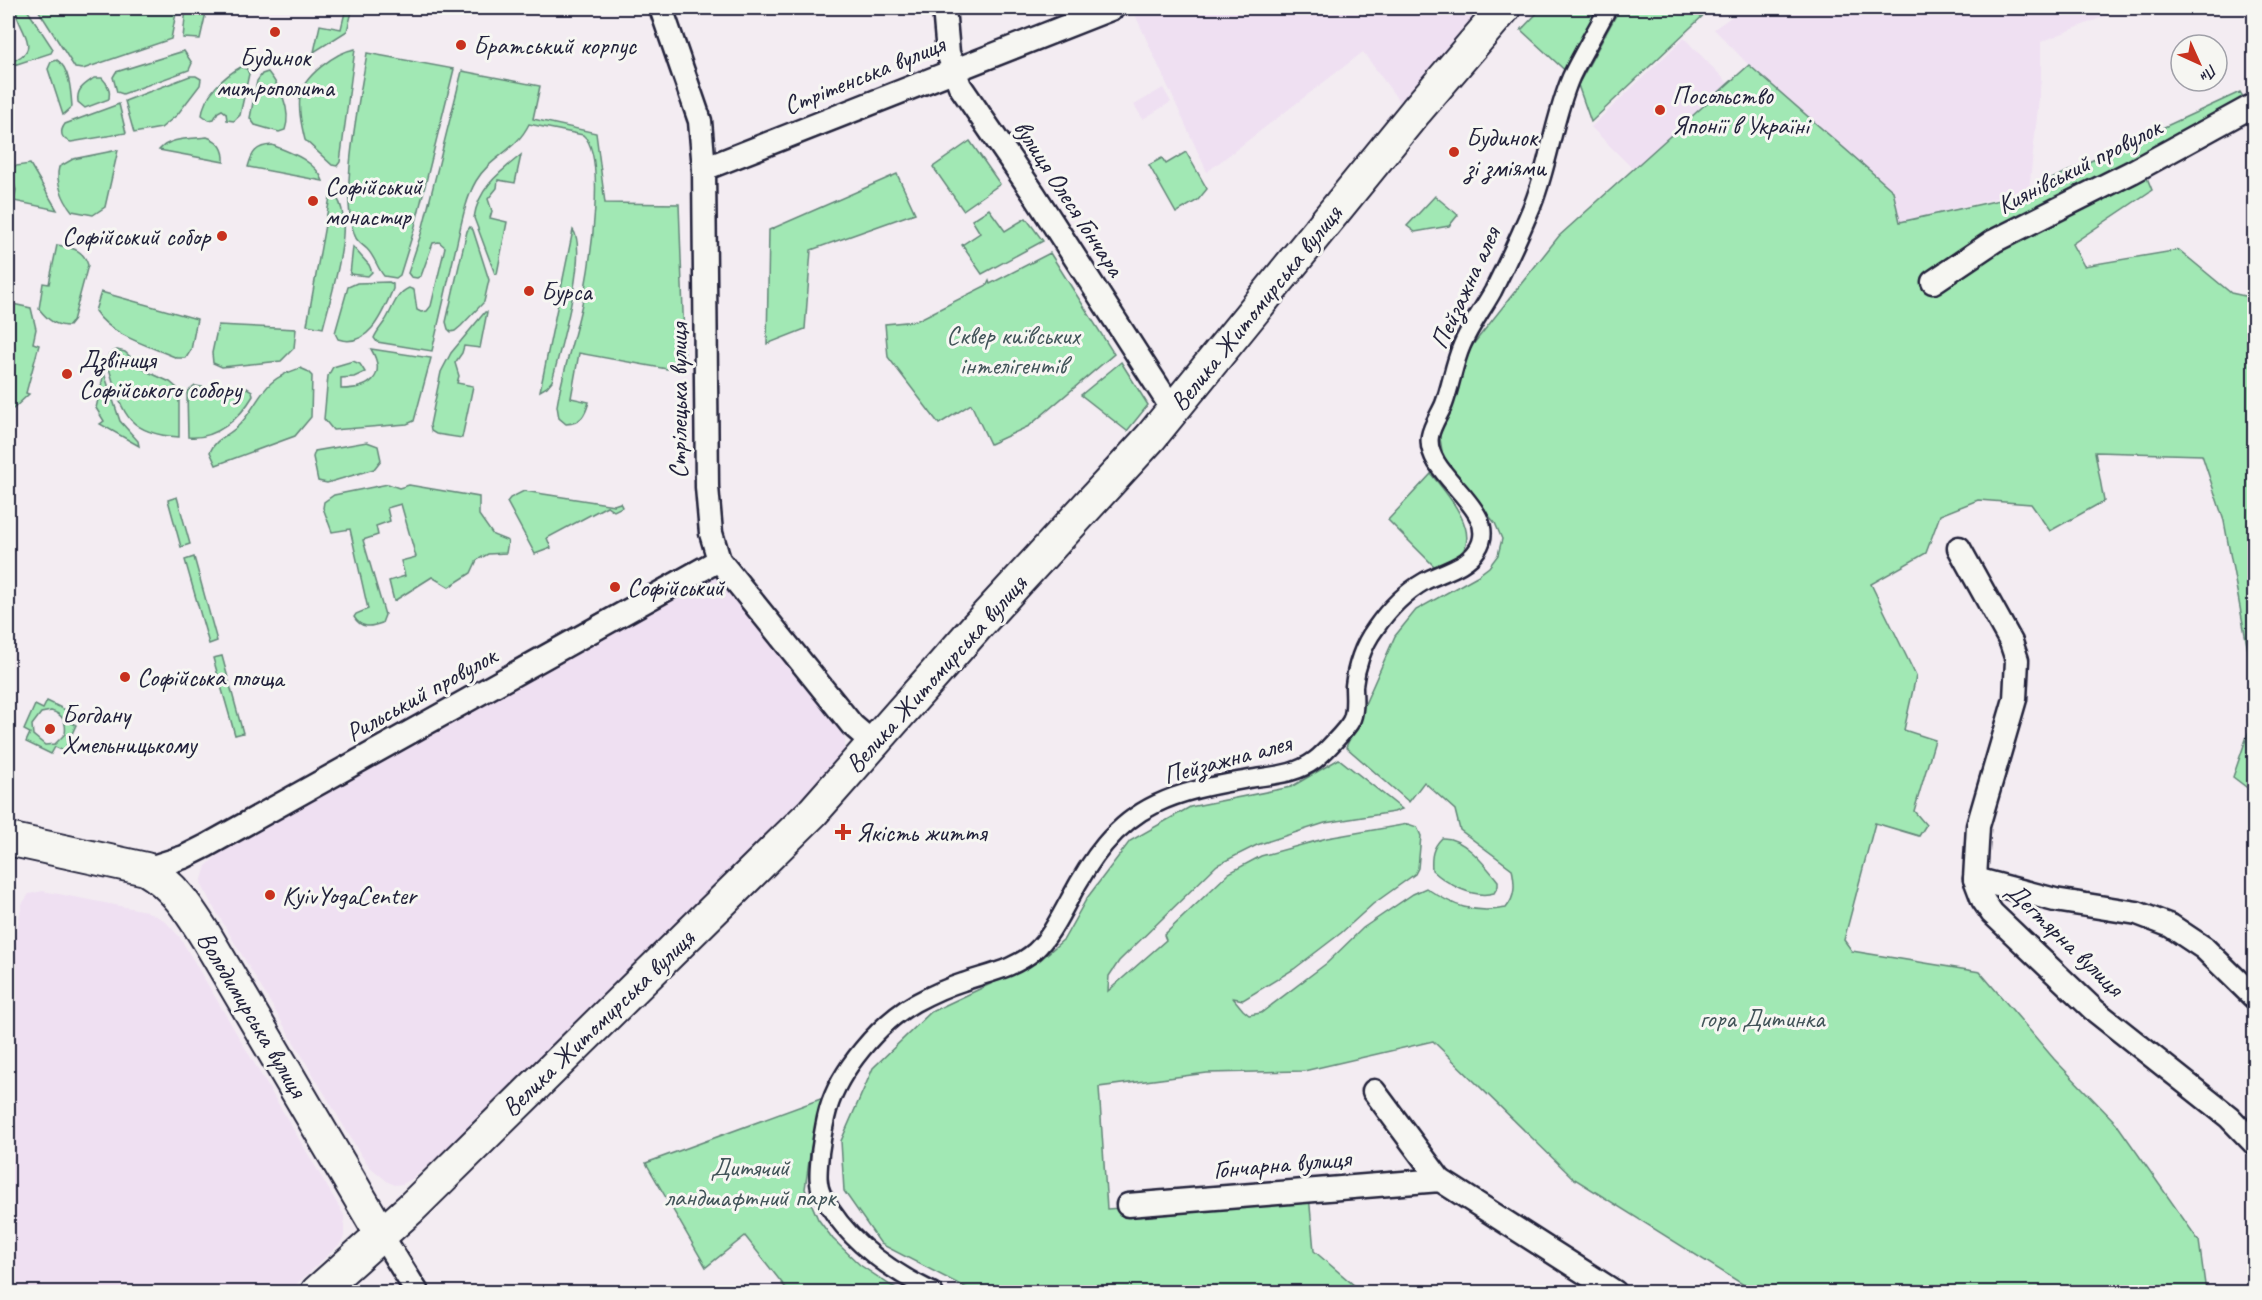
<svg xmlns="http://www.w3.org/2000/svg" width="2262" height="1300" font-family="Caveat,sans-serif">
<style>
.built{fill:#efe0f2}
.green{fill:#a1e8b4;stroke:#628578;stroke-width:1.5;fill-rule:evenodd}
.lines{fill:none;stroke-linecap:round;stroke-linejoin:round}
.pedestrian-casing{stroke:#22223b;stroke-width:21}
.minor-casing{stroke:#22223b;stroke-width:27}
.secondary-casing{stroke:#22223b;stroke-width:36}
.pedestrian{stroke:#f6f6f2;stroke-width:16}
.minor{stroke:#f6f6f2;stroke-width:22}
.secondary{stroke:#f6f6f2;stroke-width:32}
.poi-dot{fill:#c8321e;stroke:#f6f6f2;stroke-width:2}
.labels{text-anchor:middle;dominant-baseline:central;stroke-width:6;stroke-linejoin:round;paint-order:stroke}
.poi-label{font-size:26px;fill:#22223b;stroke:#f6f6f2;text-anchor:start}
.street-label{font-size:26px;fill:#22223b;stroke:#f6f6f2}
.park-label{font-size:26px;fill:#425459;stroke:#f6f6f2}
</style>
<rect width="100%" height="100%" fill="#f3ecf2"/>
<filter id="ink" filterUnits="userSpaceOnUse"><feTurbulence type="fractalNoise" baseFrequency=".0167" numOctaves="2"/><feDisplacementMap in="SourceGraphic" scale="12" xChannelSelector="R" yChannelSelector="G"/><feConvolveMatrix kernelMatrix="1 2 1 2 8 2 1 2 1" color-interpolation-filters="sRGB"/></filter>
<g filter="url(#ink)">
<g class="built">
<polygon points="1132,8 1474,8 1480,20 1407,112 1363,52 1207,172"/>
<polygon points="1744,8 2125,8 2041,42 2041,80 2029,190 1900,222 1714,29"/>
<polygon points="1684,38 1733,88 1639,175 1591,127"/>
<polygon points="1163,88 1171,102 1143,119 1134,105"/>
<polygon points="718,573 725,576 843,732 845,740 845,749 768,837 461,1138 412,1179 403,1184 395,1185 388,1182 370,1167 361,1155 211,903 201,883 206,866 219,854"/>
<polygon points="43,891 146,911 164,920 179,936 344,1215 344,1236 340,1244 288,1292 8,1292 8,972 22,904 29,894"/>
</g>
<g class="green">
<path d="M19 8H26L53 49 51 53 8 67V63C40 51 26 40 16 14Z"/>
<polygon points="37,8 177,8 171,39 83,69 75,68"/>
<polygon points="186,8 207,8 200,39 183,38"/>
<polygon points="343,8 353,8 347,31 314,52 320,25 341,29 346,8"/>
<polygon points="1542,8 1606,8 1570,75 1521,30"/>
<polygon points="1620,8 1711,8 1591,122 1578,85"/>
<path d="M355 49 340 162 337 166 332 165 305 140C302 128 298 110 300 97 302 77 336 52 355 49Z"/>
<polygon points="184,51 192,63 189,70 123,94 117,92 113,77 116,72"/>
<path d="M367 53 454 69 414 230 400 275 396 278 384 276C377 268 375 257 367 249 363 245 357 242 355 236 338 195 360 98 367 53Z"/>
<path d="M57 60C70 68 71 93 72 107L63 115 48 69 51 62Z"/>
<path d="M1749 65 1893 191 1900 222 2013 197 2240 92 2246 102 2139 158 2152 190 2072 244 2084 266 2179 250 2231 293 2254 298V683L2224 521 2202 455 2095 452 2104 501 2050 531 2031 504 1978 500 1940 515 1926 553 1871 584 1916 676 1904 730 1935 740 1914 811 1926 825 1919 836 1875 823 1844 940 1852 951 1980 972 2054 1059 2116 1123 2199 1241 2206 1292H1755L1573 1178 1433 1041 1304 1071 1207 1073 1099 1087 1107 1209 1309 1195 1314 1251 1362 1292H974L881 1244 844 1191 841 1141 873 1068 931 1012 1039 961 1064 939 1087 898 1130 841 1190 807 1291 787 1339 759 1402 809 1394 812 1325 823 1257 845 1217 865 1119 961 1109 976 1108 991 1166 940 1164 935 1229 873 1261 856 1327 838 1408 824 1417 827 1421 836 1418 868 1415 874 1373 904 1341 933 1294 969 1243 1000 1233 998 1243 1010 1249 1015 1261 1013 1327 963 1363 928 1413 894 1426 888C1453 906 1473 914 1506 908 1516 896 1515 884 1512 869L1460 830 1455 810 1424 782 1409 802 1346 747 1395 636 1416 610 1477 576 1489 567 1498 555 1502 539 1495 523 1444 463 1439 432 1471 347 1559 236Z"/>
<path d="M241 67 247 69 249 74 240 115 234 121 227 120 226 113 222 110 218 112 214 119 209 120 202 115C204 95 224 76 241 67Z"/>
<path d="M462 71 540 86 533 119 596 133 605 203 679 204 685 366 667 369 579 353 571 398 589 402C585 416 581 423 566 424L559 418 557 406C563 368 577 332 584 294 590 263 607 155 583 135L529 124C516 151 490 157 476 181 465 200 461 226 456 247 448 282 440 316 432 351L377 342 374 338C377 331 381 327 385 321 393 309 395 294 409 288L414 290 417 310 421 312 427 311 431 306 445 247 439 242 433 243 421 276 417 278 411 277 408 273 422 231Z"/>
<path d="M268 72C280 87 292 110 285 130L279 132 255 125 250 118 257 81 262 74Z"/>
<polygon points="190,76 196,76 201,79 200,85 177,115 161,128 134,133 125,101"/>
<path d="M94 78H102C108 84 111 90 109 99L85 108 78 102C76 89 84 85 94 78Z"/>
<path d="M119 104 126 133 71 142C61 139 59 132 65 124Z"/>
<path d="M207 137C219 141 225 149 224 162L159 150C170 137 191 139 207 137Z"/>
<polygon points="970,141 1000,184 963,210 933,167"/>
<path d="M272 145C290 152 316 161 323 181L248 167C252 152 256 146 272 145Z"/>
<path d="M118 150 105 207 93 215 72 211C63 200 55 181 59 167L73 159Z"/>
<polygon points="1186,152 1207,189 1198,200 1176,213 1149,165 1162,158 1166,164"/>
<path d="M521 155 515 183 498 180 497 188 488 199 492 211 490 218 507 222 497 274H495L474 218C478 188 500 172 521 155Z"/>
<polygon points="30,164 57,210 14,201 16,190 9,167"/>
<polygon points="897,174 915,213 811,250 805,329 767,344 769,230"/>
<polygon points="1435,196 1458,215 1449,226 1415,232 1407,226"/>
<path d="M330 197 337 198C355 223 330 299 323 328L307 325Z"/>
<polygon points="989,209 1005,231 1026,218 1043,241 982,274 962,245 980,233 972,220"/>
<polygon points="470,227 473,230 489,280 484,302 461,326 455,331 451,332 448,329 446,322 467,231"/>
<path d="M573 230C589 250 559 354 552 381L547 387 540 391Z"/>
<path d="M57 245C72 248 83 249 88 265L73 321 69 326C55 326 48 320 39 309L43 283 49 284Z"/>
<polygon points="353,247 369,265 372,272 368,276 350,274"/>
<polygon points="1050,253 1114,354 1029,426 990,444 971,404 939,424 888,357 885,324 916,321 987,285 989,281 990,284"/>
<path d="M389 282 393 284V289C383 312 369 349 338 339L335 333 348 287 357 283Z"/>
<path d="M101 292 197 319 191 350 186 358H177C150 346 111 336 95 311Z"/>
<polygon points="8,303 31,308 36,329 33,343 39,345 26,393 29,394 13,409 8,408"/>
<polygon points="485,312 487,312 480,348 464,346 462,353 455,363 459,376 457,383 473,386 462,438 436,434 431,431 430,425 441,372 451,353"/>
<polygon points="218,325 296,329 294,348 281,361 222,367 213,363 212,353"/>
<path d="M371 349 431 358 414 421 407 424 333 430 324 419 328 376 333 367 353 361 360 364 365 372 354 377 341 378V389C368 389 388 378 371 349Z"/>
<path d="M117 350 125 352 146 371 170 382 177 388 179 394V437C123 434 122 409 107 362L109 354Z"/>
<polygon points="1121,362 1148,405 1127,431 1081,395"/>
<path d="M300 368 307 371 312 376 311 417 295 436 216 465 210 452C215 439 228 436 237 427 251 415 258 395 271 383 280 375 289 372 300 368Z"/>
<polygon points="104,373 120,421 138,441 139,446 100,424 104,421 96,408"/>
<path d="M195 386 222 390 247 388 252 391 253 396C240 418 216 440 188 437L187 392Z"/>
<polygon points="367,442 378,446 381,460 374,469 327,483 318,481 313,457 315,451"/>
<path d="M1431 474C1444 490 1481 531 1461 553 1455 559 1443 564 1436 568L1388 520Z"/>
<path d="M388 484 399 488 409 485 479 497V515L493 535 508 541 506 553 488 554 477 560 471 573 449 587 432 577 394 601 389 581 405 576 401 561 416 557 401 504 387 508 390 521 376 526 378 535 363 540 385 615 382 623C371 627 361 629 354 617L356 614 368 609 350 529 332 532 323 508 324 502 334 495Z"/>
<polygon points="524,491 614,505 620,503 622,507 614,511 607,506 547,538 551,548 535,554 507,502 510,498"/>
<polygon points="177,497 190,544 181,547 168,500"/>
<polygon points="194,557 217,641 209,644 185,560"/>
<polygon points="222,656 243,733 235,735 213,658"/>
<path d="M47 701 72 713 68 721 76 725 64 751 55 747 51 754 26 742 30 733 24 730 35 705 43 709ZM51 711C62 714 67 722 65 734L55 744 45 745 33 735 32 725 41 713Z"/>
<polygon points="2254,716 2254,793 2233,777"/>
<path d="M1442 838C1464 837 1485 865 1498 881V886L1494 893C1473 899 1447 884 1432 870 1431 857 1432 848 1442 838Z"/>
<polygon points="826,1097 811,1148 805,1189 818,1219 833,1239 860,1265 890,1285 905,1292 789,1292 745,1236 706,1267 646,1163"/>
</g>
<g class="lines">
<defs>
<path id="pedestrian" d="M934 1292C890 1271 847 1242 823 1196 816 1183 819 1168 820 1153 822 1139 824 1124 828 1110 839 1071 879 1023 915 1003 930 995 947 987 963 982 989 973 1014 969 1035 951 1050 937 1059 918 1069 900 1090 860 1114 824 1156 804 1185 790 1217 785 1249 779 1273 775 1295 775 1315 760 1323 754 1347 729 1351 721 1356 711 1354 697 1354 686 1356 667 1363 645 1375 629 1388 610 1404 593 1425 581 1442 572 1466 567 1477 550 1504 510 1423 476 1430 436 1432 425 1440 414 1444 404 1451 385 1454 363 1462 345 1470 326 1483 309 1493 291 1507 263 1521 233 1533 204 1549 163 1554 117 1571 77 1582 54 1596 31 1608 8"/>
<g id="minor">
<polyline points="661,8 700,121 704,169 707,487 711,533 719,560 852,725 873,743"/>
<polyline points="944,8 948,53 960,86 1034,194 1173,410"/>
<polyline points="704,169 1113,8"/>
<polyline points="1933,282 1994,241 2132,172 2254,105"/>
<polyline points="1959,548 2011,642 2017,660 2015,699 1978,826 1975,879 1983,900 1992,913 2094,1010 2229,1117 2254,1143"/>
<polyline points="146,869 184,857 206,846 719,560"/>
<polyline points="1975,879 2055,900 2137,913 2171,926 2204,948 2254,997"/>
<polyline points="1374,1091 1440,1180"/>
<polyline points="1128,1205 1440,1180 1615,1292"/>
<polyline points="381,1234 417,1292"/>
</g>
<g id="secondary">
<path d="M8 839 146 869C174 885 190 911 207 938L381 1234"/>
<polyline points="317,1292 410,1209 813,812 978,625 1151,437 1416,111 1504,8"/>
</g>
</defs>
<use href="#pedestrian" class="pedestrian-casing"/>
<use href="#minor" class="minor-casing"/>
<use href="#secondary" class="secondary-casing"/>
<use href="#pedestrian" class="pedestrian"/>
<use href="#minor" class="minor"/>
<use href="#secondary" class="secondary"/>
</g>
</g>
<g class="poi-dot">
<circle cx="275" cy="32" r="6"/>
<circle cx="461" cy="45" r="6"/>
<circle cx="1660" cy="110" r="6"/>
<circle cx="1454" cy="152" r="6"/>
<circle cx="313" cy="201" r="6"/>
<circle cx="222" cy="236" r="6"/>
<circle cx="529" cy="291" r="6"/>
<circle cx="67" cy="374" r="6"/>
<circle cx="615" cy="587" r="6"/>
<circle cx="125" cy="677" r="6"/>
<circle cx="50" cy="729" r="6"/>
<path d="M840 823h6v6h6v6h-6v6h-6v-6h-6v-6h6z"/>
<circle cx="270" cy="895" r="6"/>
</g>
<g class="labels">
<g class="poi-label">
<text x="473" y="45">Братський корпус</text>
<text x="275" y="57" text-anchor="middle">Будинок<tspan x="275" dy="30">митрополита</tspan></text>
<text x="1672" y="95">Посольство<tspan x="1672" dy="30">Японії в Україні</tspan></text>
<text x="1466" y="137">Будинок<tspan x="1466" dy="30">зі зміями</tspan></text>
<text x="325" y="186">Софійський<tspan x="325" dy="30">монастир</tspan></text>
<text x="210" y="236" text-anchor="end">Софійський собор</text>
<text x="541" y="291">Бурса</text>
<text x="79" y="359">Дзвіниця<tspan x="79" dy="30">Софійського собору</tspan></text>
<text x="627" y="587">Софійський</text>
<text x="137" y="677">Софійська площа</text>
<text x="62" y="714">Богдану<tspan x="62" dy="30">Хмельницькому</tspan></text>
<text x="856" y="832">Якість життя</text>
<text x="282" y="895">KyivYogaCenter</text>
</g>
<g class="street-label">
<text transform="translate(864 75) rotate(-22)">Стрітенська вулиця</text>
<text transform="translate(2079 166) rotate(-27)">Киянівський провулок</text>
<text transform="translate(1069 198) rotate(57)">вулиця Олеся Гончара</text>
<text transform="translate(1465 288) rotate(-65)">Пейзажна алея</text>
<text transform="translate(1256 308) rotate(-51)">Велика Житомирська вулиця</text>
<text transform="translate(678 401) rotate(-90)">Стрілецька вулиця</text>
<text transform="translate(936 674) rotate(-48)">Велика Житомирська вулиця</text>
<text transform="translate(421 694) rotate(-29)">Рильський провулок</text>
<text transform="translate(1227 759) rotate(-15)">Пейзажна алея</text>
<text transform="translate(2065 939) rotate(44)">Дегтярна вулиця</text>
<text transform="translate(252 1014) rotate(59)">Володимирська вулиця</text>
<text transform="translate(598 1023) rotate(-44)">Велика Житомирська вулиця</text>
<text transform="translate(1282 1164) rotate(-5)">Гончарна вулиця</text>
</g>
<g class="park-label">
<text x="1013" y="335">Сквер київських<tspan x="1013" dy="30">інтелігентів</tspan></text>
<text x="1762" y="1018">гора Дитинка</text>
<text x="750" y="1167">Дитячий<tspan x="750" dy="30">ландшафтний парк</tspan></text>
</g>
</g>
<rect width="2262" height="1300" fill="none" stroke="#f6f6f2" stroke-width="30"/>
<rect x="15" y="15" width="2232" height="1270" fill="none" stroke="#22223b" stroke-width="2" filter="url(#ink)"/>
<g transform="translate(2199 63) rotate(135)"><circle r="28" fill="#f6f6f2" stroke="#a1a1a9" stroke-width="1.5"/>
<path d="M0-4.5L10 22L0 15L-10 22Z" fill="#c8321e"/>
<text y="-9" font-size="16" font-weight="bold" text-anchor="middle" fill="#22223b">Пн</text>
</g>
</svg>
